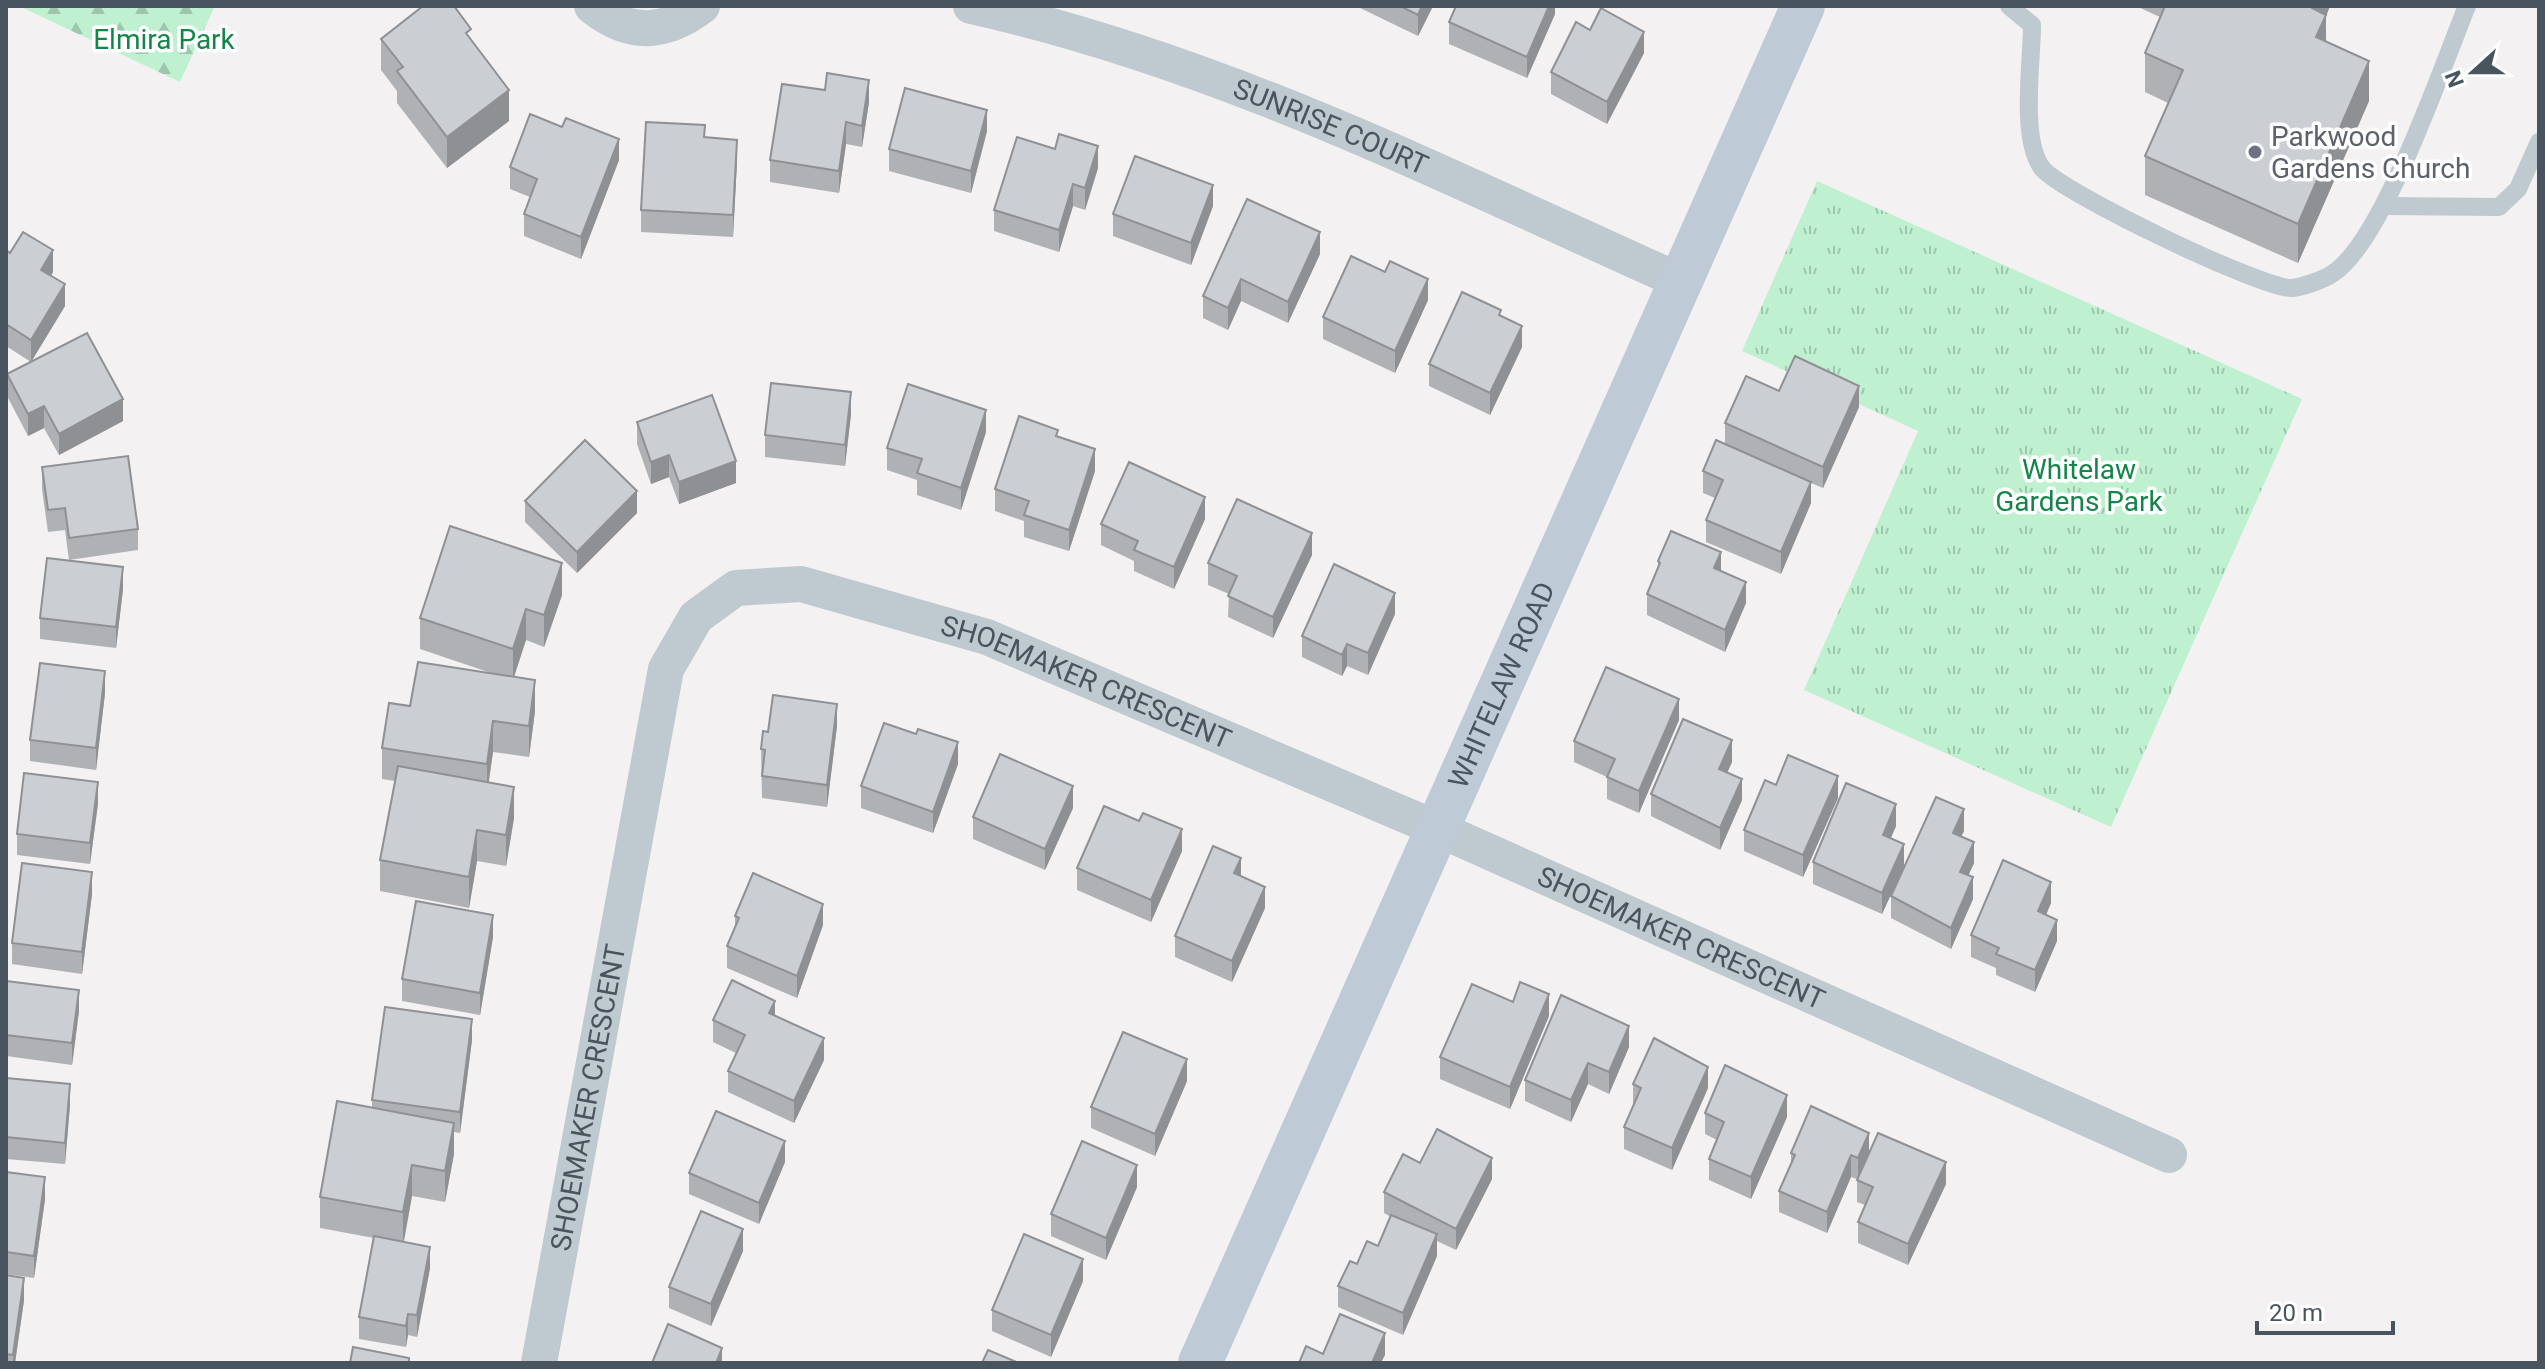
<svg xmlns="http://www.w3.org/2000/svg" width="2545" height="1369" font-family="Roboto,sans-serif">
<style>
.forest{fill:url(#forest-firs)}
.park{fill:url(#park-tufts)}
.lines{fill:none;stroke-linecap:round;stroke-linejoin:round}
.lane{stroke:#bec9d0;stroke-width:18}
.street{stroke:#bec9d0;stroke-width:36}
.secondary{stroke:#becad5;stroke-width:44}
.wall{fill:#afb1b5}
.shaded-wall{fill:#8e9094}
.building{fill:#cbced3;stroke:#8e9094;stroke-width:2}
.worship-dot{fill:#6b7280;stroke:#fff;stroke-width:3}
.labels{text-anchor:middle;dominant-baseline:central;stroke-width:7;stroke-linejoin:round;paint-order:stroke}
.park-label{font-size:28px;fill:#14854a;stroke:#fff}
.street-label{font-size:28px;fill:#48555f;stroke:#fff}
.worship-label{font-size:28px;fill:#5b616d;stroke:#fff;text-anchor:start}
</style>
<defs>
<pattern id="forest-firs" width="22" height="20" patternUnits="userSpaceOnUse" patternTransform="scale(2)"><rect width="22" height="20" fill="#bff1d1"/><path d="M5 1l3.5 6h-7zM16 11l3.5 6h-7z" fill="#9dc6ad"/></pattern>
<pattern id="park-tufts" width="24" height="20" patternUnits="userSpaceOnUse" patternTransform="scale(2)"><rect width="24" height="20" fill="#bff1d1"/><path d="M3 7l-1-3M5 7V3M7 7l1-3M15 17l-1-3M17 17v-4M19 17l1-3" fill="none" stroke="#9dc6ad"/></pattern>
</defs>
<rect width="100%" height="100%" fill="#f3f1f1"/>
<polygon class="forest" points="19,6 215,6 180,82"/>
<polygon class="park" points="1817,181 2302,399 2111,827 1804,690 1918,431 1742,351"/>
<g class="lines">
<g class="lane">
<path d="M2009 6 2032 25C2032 61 2020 139 2042 168 2060 192 2264 290 2292 288 2302 287 2323 280 2332 274 2383 242 2442 67 2467 6"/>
<polyline points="2384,206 2499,207 2518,189 2539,142"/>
</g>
<g class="street">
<path d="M592 6C629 36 664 35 702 6"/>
<path id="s1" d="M971 6C1220 61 1449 178 1680 281"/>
<path id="s2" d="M539 1363 666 669 696 617 736 588 801 584 987 637 1438 829 2169 1155"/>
</g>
<path class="secondary" id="s3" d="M1200 1363 1803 6"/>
</g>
<g class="wall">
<polygon points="1356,6 1433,6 1418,36"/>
<polygon points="1555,6 1555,14 1527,78 1449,44 1449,22"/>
<polygon points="2136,6 2330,6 2326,16 2326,41 2369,101 2298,263 2145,195 2145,156 2168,103 2145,92 2145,53 2160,17"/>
<polygon points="381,39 471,39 509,121 447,168 397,103 397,91 381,70"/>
<polygon points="1644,53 1607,124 1551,94 1551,72"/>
<polygon points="869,102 862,147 846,144 839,193 770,182 770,160"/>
<polygon points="987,131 971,193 889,171 889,149"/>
<polygon points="619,160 581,259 524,236 524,214 530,197 510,189 510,167"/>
<polygon points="737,161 733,237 641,232 641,210"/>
<polygon points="1098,168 1085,210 1073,206 1059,252 994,231 994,210"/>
<polygon points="1213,206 1191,265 1113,236 1113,214"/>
<polygon points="1320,232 1320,254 1288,323 1241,301 1228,330 1203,318 1203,296"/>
<polygon points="6,250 53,272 51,276 65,306 31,362 123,421 59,455 44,428 28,436 7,396 7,374 31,362 6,346"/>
<polygon points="1428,300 1395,373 1323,339 1323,317"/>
<polygon points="1501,316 1522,347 1490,415 1429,386 1429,364"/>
<polygon points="1779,391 1859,407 1823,488 1811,483 1811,503 1781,574 1706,542 1706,520 1715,498 1703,493 1703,471 1725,444 1725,423"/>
<polygon points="851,414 845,466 765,457 765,435"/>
<polygon points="637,422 736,483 679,504 669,477 651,484 637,444"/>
<polygon points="986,432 961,510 917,495 917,480 887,470 887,448"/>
<polygon points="1058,437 1095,471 1069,551 1024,537 1024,521 995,511 995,489"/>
<polygon points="42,467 138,529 138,550 69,560 65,530 48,532 42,489"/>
<polygon points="525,501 637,513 577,573 525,522"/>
<polygon points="1205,519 1174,589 1134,571 1134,561 1101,545 1101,524"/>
<polygon points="1312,555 1273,638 1228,617 1229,594 1208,585 1208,563"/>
<polygon points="1658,561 1721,571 1746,603 1725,652 1647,615 1647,594 1658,570"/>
<polygon points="123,589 116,648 40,639 40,618"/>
<polygon points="562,595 544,647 526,640 514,676 535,711 529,757 493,752 488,782 514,818 506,866 477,861 469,908 380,891 380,860 395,781 382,779 382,748 410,706 491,673 420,649 420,618"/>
<polygon points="1395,614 1368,675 1347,666 1342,676 1302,657 1302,636"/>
<polygon points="105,693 96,770 30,761 30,740"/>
<polygon points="1679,720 1639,813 1607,799 1607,777 1574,762 1574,741"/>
<polygon points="837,726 827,807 762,798 761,749 768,732"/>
<polygon points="1732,762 1727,772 1742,800 1720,850 1651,816 1651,794"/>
<polygon points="958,764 933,833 861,808 861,786"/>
<polygon points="1776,785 1838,798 1803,877 1744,851 1744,830"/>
<polygon points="98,803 90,864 17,855 17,834"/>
<polygon points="1073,808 1045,870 973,839 973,817"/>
<polygon points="1896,826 1890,839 1904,866 1882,914 1813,884 1813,862"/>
<polygon points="1964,831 1961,836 1974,863 1968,875 1973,899 1951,949 1891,918 1891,896"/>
<polygon points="1182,851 1151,922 1077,890 1077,868"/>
<polygon points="1241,876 1265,908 1232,982 1175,957 1175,936"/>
<polygon points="92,894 82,974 12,964 12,943"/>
<polygon points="2051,903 2046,915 2057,941 2035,992 1996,975 1996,968 1971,957 1971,935"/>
<polygon points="735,916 823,925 797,998 727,968 727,946 735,927"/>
<polygon points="493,937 480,1015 402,1001 402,979"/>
<polygon points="6,981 79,1011 72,1065 6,1056"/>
<polygon points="1513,1002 1549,1016 1510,1109 1440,1079 1440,1057"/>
<polygon points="775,1015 824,1060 794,1123 728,1092 728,1071 736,1053 713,1042 713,1020"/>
<polygon points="472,1040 460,1133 454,1132 454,1154 445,1202 412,1196 404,1242 430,1268 417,1337 408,1335 406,1347 359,1339 359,1317 374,1238 320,1228 320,1197 372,1108 372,1100"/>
<polygon points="1629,1047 1609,1094 1588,1084 1571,1122 1525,1101 1525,1080"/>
<polygon points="6,1078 70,1105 65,1164 6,1159"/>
<polygon points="1187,1081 1155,1156 1091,1128 1091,1107"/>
<polygon points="1633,1084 1708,1088 1672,1170 1624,1149 1624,1127 1633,1106"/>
<polygon points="1705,1113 1787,1117 1751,1199 1709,1180 1709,1159 1717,1140 1705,1134"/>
<polygon points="1791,1153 1869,1153 1946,1184 1908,1265 1858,1243 1858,1222 1865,1205 1857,1202 1857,1179 1851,1177 1827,1233 1779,1212 1779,1191 1791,1164"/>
<polygon points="785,1162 759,1224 689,1194 689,1173"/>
<polygon points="1420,1163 1492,1179 1456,1250 1437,1241 1437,1256 1403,1335 1338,1307 1338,1286 1357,1264 1378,1246 1391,1217 1384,1213 1384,1192"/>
<polygon points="6,1172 45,1199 34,1278 6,1274"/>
<polygon points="1137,1187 1106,1260 1051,1236 1051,1214"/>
<polygon points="743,1251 711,1326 669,1308 669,1287"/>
<polygon points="6,1275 24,1300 15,1363 6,1363"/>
<polygon points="1083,1281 1051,1357 992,1331 992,1310"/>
</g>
<g class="shaded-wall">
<polygon points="1422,6 1433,6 1418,36 1418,15"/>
<polygon points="1549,6 1555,6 1555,14 1527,78 1527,57"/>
<polygon points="2313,6 2330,6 2326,16 2326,54 2316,76 2312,8"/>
<polygon points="1644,32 1644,53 1607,124 1607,102"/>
<polygon points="2369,61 2369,101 2298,263 2298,224"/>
<polygon points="869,80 869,102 862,147 862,126"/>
<polygon points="509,90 509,121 447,168 447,137"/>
<polygon points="987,110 987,131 971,193 971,171"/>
<polygon points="846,122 846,144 839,193 839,171"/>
<polygon points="619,139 619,160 581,259 581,237"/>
<polygon points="737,140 737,161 733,237 733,215"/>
<polygon points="1098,146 1098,168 1085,210 1085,188"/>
<polygon points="1073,184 1073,206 1059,252 1059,230"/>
<polygon points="1213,185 1213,206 1191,265 1191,243"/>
<polygon points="1320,232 1320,254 1288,323 1288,302"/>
<polygon points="53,250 53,272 41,291 41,270"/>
<polygon points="1241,279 1241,301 1228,330 1228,308"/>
<polygon points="1428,279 1428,300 1395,373 1395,351"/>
<polygon points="65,284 65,306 31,362 31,340"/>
<polygon points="1522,326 1522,347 1490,415 1490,393"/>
<polygon points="1859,386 1859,407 1823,488 1823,467"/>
<polygon points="851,392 851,414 845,466 845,445"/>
<polygon points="123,399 123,421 59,455 59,434"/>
<polygon points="44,406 44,428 28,436 28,414"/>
<polygon points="986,410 986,432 961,510 961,488"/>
<polygon points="1095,449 1095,471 1069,551 1069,530"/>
<polygon points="669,455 669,477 651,484 651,462"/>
<polygon points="736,461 736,483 679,504 679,482"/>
<polygon points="1811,482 1811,503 1781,574 1781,552"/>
<polygon points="637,491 637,513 577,573 577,552"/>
<polygon points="1205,497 1205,519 1174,589 1174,567"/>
<polygon points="1312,533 1312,555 1273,638 1273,617"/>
<polygon points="1721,552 1721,573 1714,568"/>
<polygon points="562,563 562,595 544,647 544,615"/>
<polygon points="123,567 123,589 116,648 116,627"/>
<polygon points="1746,582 1746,603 1725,652 1725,630"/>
<polygon points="1395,593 1395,614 1368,675 1368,653"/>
<polygon points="526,609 526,640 513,680 513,649"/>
<polygon points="1347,644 1347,666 1342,676 1342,655"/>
<polygon points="105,671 105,693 96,770 96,748"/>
<polygon points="535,680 535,711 529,757 529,726"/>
<polygon points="1679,699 1679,720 1639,813 1639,791"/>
<polygon points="837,704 837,726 827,807 827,785"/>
<polygon points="493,721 493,752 487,795 487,764"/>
<polygon points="1732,740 1732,762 1719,791 1719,769"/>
<polygon points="958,742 958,764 933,833 933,812"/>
<polygon points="1838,776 1838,798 1803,877 1803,855"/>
<polygon points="1742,779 1742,800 1720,850 1720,828"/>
<polygon points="98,782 98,803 90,864 90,843"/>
<polygon points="1073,786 1073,808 1045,870 1045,849"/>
<polygon points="514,787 514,818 506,866 506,835"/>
<polygon points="1896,804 1896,826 1883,857 1883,835"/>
<polygon points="1964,809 1964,831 1953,854 1953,833"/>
<polygon points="1182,829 1182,851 1151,922 1151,900"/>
<polygon points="477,830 477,861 469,908 469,877"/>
<polygon points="1974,842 1974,863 1960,894 1960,872"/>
<polygon points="1904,844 1904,866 1882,914 1882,893"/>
<polygon points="1241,858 1241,880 1234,873"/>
<polygon points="92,872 92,894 82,974 82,952"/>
<polygon points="1973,877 1973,899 1951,949 1951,928"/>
<polygon points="2051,882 2051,903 2038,933 2038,911"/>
<polygon points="1265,887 1265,908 1232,982 1232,961"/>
<polygon points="823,904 823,925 797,998 797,976"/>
<polygon points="493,915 493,937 480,1015 480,993"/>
<polygon points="2057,920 2057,941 2035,992 2035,970"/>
<polygon points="79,990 79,1011 72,1065 72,1043"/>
<polygon points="1549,994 1549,1016 1510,1109 1510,1087"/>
<polygon points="775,1001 775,1023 769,1013"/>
<polygon points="472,1019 472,1040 460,1133 460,1112"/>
<polygon points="1629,1026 1629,1047 1609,1094 1609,1072"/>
<polygon points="824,1038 824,1060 794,1123 794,1101"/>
<polygon points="1187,1059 1187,1081 1155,1156 1155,1134"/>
<polygon points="1588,1063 1588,1084 1571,1122 1571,1100"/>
<polygon points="1708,1067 1708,1088 1672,1170 1672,1148"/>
<polygon points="70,1084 70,1105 65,1164 65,1143"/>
<polygon points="1787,1095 1787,1117 1751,1199 1751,1177"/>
<polygon points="454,1123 454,1154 445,1202 445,1171"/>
<polygon points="1869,1133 1869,1155 1858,1180 1858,1158"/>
<polygon points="785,1141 785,1162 759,1224 759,1203"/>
<polygon points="1851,1155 1851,1177 1827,1233 1827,1212"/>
<polygon points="1492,1158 1492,1179 1456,1250 1456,1229"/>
<polygon points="1946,1162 1946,1184 1908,1265 1908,1244"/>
<polygon points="412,1165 412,1196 403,1244 403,1212"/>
<polygon points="1137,1165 1137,1187 1106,1260 1106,1238"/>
<polygon points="45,1177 45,1199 34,1278 34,1256"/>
<polygon points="743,1229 743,1251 711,1326 711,1304"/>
<polygon points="1437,1234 1437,1256 1403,1335 1403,1313"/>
<polygon points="430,1247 430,1268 417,1337 417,1315"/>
<polygon points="1083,1259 1083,1281 1051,1357 1051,1335"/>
<polygon points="24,1278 24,1300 15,1363 13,1363 13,1355"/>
<polygon points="408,1314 408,1335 406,1347 406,1326"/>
<polygon points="1385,1333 1385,1355 1381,1363 1372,1363"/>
<polygon points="722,1348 722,1363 716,1363"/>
</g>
<g class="building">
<polygon points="423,6 454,6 471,29 466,33 509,90 447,137 397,71 403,67 381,39"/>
<polygon points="1400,6 1422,6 1418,15"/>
<polygon points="1456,6 1549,6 1527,57 1449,22"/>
<polygon points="2165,6 2313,6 2312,8 2326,15 2316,37 2369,61 2298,224 2145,156 2183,70 2145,53"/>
<polygon points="1601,8 1644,32 1607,102 1551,72 1576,22 1590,30"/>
<polygon points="827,73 869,80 862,126 846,122 839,171 770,160 782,84 825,90"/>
<polygon points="905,88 987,110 971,171 889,149"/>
<polygon points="530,114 562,127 566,118 619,139 581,237 524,214 537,179 510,167"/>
<polygon points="646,122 705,125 704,137 737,140 733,215 641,210"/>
<polygon points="1059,134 1098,146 1085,188 1073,184 1059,230 994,210 1017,137 1055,149"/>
<polygon points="1135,156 1213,185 1191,243 1113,214"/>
<polygon points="1247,199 1320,232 1288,302 1241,279 1228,308 1203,296"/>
<polygon points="23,232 53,250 41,270 65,284 31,340 6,324 6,250 10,253"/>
<polygon points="1351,256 1385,272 1390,261 1428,279 1395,351 1323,317"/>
<polygon points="1462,292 1501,310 1499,315 1522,326 1490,393 1429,364"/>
<polygon points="87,333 123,399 59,434 44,406 28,414 7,374"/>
<polygon points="1795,356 1859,386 1823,467 1725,423 1746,376 1779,391"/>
<polygon points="771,383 851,392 845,445 765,435"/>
<polygon points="908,384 986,410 961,488 917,473 922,459 887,448"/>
<polygon points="712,395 736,461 679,482 669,455 651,462 637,422"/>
<polygon points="1019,416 1058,430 1056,436 1095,449 1069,530 1024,515 1029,501 995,489"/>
<polygon points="585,440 637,491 577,552 525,501"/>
<polygon points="1716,440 1811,482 1781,552 1706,520 1723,480 1703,471"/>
<polygon points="128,456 138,529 69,538 65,508 48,510 42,467"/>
<polygon points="1129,462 1205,497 1174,567 1134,550 1138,541 1101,524"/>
<polygon points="1237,499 1312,533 1273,617 1228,596 1237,576 1208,563"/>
<polygon points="450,526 562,563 544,615 526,609 513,649 420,618"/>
<polygon points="1671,531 1721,552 1714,568 1746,582 1725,630 1647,594 1660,563 1658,561"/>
<polygon points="47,558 123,567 116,627 40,618"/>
<polygon points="1334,564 1395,593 1368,653 1347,644 1342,655 1302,636"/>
<polygon points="418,662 535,680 529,726 493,721 487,764 382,748 389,703 410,706"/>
<polygon points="40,663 105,671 96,748 30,740"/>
<polygon points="1606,667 1679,699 1639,791 1607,777 1615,759 1574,741"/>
<polygon points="773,695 837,704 827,785 762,776 765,750 761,749 763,731 768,732"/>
<polygon points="1683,719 1732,740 1719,769 1742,779 1720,828 1651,794"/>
<polygon points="884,723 916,734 918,729 958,742 933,812 861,786"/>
<polygon points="1000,754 1073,786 1045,849 973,817"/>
<polygon points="1788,755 1838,776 1803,855 1744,830 1765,780 1776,785"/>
<polygon points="398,766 514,787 506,835 477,830 469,877 380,860"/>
<polygon points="24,773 98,782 90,843 17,834"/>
<polygon points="1846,783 1896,804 1883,835 1904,844 1882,893 1813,862"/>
<polygon points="1936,797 1964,809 1953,833 1974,842 1960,872 1973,877 1951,928 1891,896"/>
<polygon points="1104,806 1139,821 1143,813 1182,829 1151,900 1077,868"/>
<polygon points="1213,846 1241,858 1234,873 1265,887 1232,961 1175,936"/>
<polygon points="2003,860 2051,882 2038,911 2057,920 2035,970 1996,954 1999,948 1971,935"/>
<polygon points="22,863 92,872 82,952 12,943"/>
<polygon points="753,873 823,904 797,976 727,946 739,918 735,916"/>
<polygon points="416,901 493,915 480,993 402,979"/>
<polygon points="732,980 775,1001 769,1013 824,1038 794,1101 728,1071 745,1035 713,1020"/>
<polygon points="6,981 79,990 72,1043 6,1035"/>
<polygon points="1520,982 1549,994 1510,1087 1440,1057 1472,984 1513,1002"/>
<polygon points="1561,995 1629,1026 1609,1072 1588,1063 1571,1100 1525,1080"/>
<polygon points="385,1007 472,1019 460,1112 372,1100"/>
<polygon points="1123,1032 1187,1059 1155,1134 1091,1107"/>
<polygon points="1654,1038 1708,1067 1672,1148 1624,1127 1641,1088 1633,1084"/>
<polygon points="1725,1065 1787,1095 1751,1177 1709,1159 1724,1122 1705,1113"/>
<polygon points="6,1078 70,1084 65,1143 6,1137"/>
<polygon points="337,1101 454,1123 445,1171 412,1165 403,1212 320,1197"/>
<polygon points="1811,1106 1869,1133 1858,1158 1851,1155 1827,1212 1779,1191 1795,1155 1791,1153"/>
<polygon points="716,1111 785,1141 759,1203 689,1173"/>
<polygon points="1437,1129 1492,1158 1456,1229 1384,1192 1403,1154 1420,1163"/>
<polygon points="1878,1133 1946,1162 1908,1244 1858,1222 1873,1187 1857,1180"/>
<polygon points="1082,1141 1137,1165 1106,1238 1051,1214"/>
<polygon points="6,1172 45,1177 34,1256 6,1252"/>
<polygon points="701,1211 743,1229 711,1304 669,1287"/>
<polygon points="1391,1215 1437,1234 1403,1313 1338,1286 1350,1261 1357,1264 1367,1241 1378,1246"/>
<polygon points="1024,1234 1083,1259 1051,1335 992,1310"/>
<polygon points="374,1236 430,1247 417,1315 408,1314 406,1326 359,1317"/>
<polygon points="6,1275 24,1278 13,1355 6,1354"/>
<polygon points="1340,1314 1385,1333 1372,1363 1299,1363 1306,1346 1323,1354"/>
<polygon points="668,1324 722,1348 716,1363 652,1363"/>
<polygon points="353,1347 409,1358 409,1363 350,1363"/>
<polygon points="988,1350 1019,1363 982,1363"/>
</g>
<circle class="worship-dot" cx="2255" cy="152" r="8"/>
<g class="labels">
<g class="park-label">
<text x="164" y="39">Elmira Park</text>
<text x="2079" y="469">Whitelaw<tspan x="2079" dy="32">Gardens Park</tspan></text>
</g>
<g class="street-label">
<text stroke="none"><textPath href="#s1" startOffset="380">SUNRISE COURT</textPath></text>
<text stroke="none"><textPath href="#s2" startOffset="1182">SHOEMAKER CRESCENT</textPath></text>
<text stroke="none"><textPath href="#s3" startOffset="742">WHITELAW ROAD</textPath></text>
<text stroke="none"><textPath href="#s2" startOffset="1830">SHOEMAKER CRESCENT</textPath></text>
<text stroke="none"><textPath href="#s2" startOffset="270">SHOEMAKER CRESCENT</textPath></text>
</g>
<g class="worship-label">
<text x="2271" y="136">Parkwood<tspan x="2271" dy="32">Gardens Church</tspan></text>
</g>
</g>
<rect width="2545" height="1369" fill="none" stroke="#48555f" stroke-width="16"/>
<g transform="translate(2473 72) rotate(249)" stroke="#ffffff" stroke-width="6" paint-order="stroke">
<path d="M0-6L14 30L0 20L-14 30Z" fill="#48555f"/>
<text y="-12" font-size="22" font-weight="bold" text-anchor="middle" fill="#48555f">N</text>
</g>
<path d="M2257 1321v12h136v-12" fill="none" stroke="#48555f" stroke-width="4"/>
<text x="2269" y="1321" font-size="24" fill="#48555f" stroke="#ffffff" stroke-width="6" paint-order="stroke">20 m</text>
</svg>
